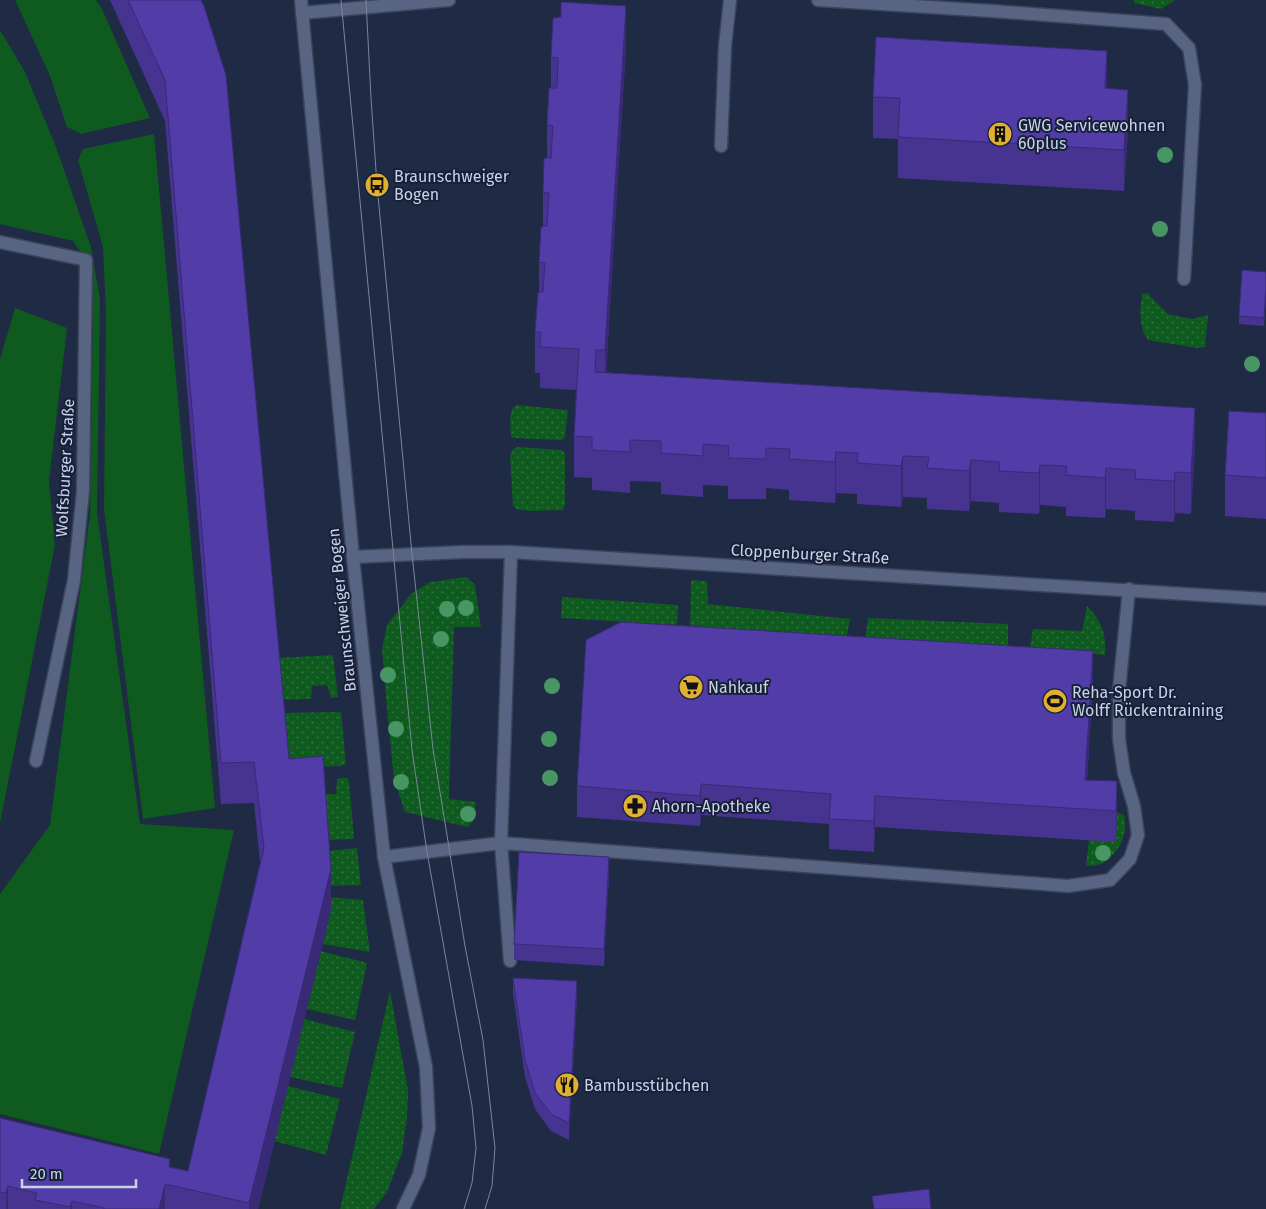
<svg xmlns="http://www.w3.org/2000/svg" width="1266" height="1209" font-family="'Fira Sans',sans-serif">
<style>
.grass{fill:url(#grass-dots)}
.green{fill:#0e5a1f}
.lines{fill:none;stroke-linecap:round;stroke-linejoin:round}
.lane-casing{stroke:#3b445a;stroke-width:15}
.street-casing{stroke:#3b445a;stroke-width:15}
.lane{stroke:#576482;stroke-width:12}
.street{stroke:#576482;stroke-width:12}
.tram{stroke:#7c859b;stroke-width:1}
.tree{fill:#479663}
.wall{fill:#463490}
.shaded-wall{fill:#392a76}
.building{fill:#513ca8;stroke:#392a76}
.labels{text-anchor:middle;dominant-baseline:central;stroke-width:4;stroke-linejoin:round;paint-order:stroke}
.poi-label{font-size:16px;fill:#cad2e4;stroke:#16203a;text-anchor:start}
.street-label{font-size:16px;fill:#cad2e4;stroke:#16203a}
</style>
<defs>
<pattern id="grass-dots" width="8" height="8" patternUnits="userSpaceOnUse" patternTransform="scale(1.25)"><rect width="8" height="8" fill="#0e5a1f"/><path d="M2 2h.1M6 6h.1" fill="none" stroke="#30713f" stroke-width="1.8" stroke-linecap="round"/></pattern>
</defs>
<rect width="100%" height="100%" fill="#1f2a45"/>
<g class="grass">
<polygon points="1134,0 1175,0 1161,9 1134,3"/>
<path d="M1147 293 1168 314 1192 319 1208 315 1205 347 1197 348 1148 340C1138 325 1140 311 1142 294Z"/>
<path d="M516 405 568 410 565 437 562 440 514 438 511 437C511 426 507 412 516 405Z"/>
<polygon points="518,447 562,450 565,454 565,505 563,510 529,511 516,509 513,505 510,456 513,449"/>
<polygon points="466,577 475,585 481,627 454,627 449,799 476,802 473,821 467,827 405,812 394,780 387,708 382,649 387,625 411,594 430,582"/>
<polygon points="691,580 707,581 708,604 850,619 846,641 690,626"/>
<polygon points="562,597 678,605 677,625 561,618"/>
<path d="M1087 606C1101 620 1107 635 1105 655L1030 648 1033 629 1082 631Z"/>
<polygon points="868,618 1008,624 1008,646 865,640"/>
<polygon points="333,655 338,697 331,698 327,685 312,686 311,699 280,700 276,658"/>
<polygon points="341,712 346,764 341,766 286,768 281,713"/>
<polygon points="342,778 347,778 349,781 354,839 326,840 324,794 336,794 337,779"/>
<path d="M1117 812 1124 815C1129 833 1118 858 1098 865 1094 866 1090 866 1086 866L1089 840Z"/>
<polygon points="357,848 361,885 329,886 327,851"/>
<polygon points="330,897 363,900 370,952 323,944 331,910"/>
<polygon points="321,951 367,963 355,1020 307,1009"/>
<polygon points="390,991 408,1091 407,1118 402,1153 387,1192 374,1209 340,1209"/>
<polygon points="304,1019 355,1032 342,1088 290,1077"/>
<polygon points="288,1086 340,1099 326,1155 274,1141"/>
</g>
<g class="green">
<polygon points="15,0 96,0 102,9 150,118 81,134 67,127 50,76"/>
<polygon points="0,30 25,72 56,147 91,247 100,299 97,513 140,824 234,830 159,1154 0,1114 0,894 50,825 90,514 93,310 86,260 73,241 0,224"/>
<polygon points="154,134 215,808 143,819 104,509 106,310 103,247 78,160 83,149"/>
<polygon points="15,308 67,328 49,481 55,545 0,823 0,359"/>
</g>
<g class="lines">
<defs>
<g id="lane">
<polyline points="721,146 725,46 730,0"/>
<polyline points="384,857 501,843 511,552"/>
<polyline points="510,961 501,843 1068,886 1110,880 1130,859 1138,835 1134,806 1124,773 1119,739 1119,690 1129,589"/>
</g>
<g id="street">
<polyline points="301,0 353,557 384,857 426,1067 429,1128 419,1175 403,1209"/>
<polyline points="818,0 992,11 1166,24 1189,48 1195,85 1184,279"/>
<polyline points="302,13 449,0"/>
<polyline points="0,242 86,260 83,491 74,580 36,761"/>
<polyline points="353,557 463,552 511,552 1266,599"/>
</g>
</defs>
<use href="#lane" class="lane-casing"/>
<use href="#street" class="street-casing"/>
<use href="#lane" class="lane"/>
<use href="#street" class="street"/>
<g class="tram">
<polyline points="341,0 412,750 427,852 472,1106 476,1148 472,1183 464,1209"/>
<polyline points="366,0 371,98 377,185 412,554 433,749 465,946 483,1040 495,1148 492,1186 485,1209"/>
</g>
</g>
<g class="tree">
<circle cx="1165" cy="155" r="8"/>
<circle cx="1160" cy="229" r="8"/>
<circle cx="1252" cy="364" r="8"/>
<circle cx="466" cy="608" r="8"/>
<circle cx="447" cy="609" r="8"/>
<circle cx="441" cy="639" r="8"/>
<circle cx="388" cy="675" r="8"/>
<circle cx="552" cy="686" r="8"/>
<circle cx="396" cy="729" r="8"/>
<circle cx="549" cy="739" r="8"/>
<circle cx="550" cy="778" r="8"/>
<circle cx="401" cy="782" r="8"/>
<circle cx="468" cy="814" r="8"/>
<circle cx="1103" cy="853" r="8"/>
</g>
<g class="wall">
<polygon points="110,0 201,0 289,759 331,910 258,1209 0,1209 0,1118 170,1167 188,1171 260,862 254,803 221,804 165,121"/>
<polygon points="626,47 606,373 1195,449 1191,514 1175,513 1174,522 1135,520 1135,511 1106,509 1105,518 1066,516 1066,507 1040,505 1039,514 999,512 999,503 971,501 969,511 927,509 927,498 903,497 901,507 857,504 857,494 836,493 835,503 789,500 789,490 766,488 766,499 728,499 728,486 703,485 703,497 661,494 661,482 630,481 630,493 592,490 592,478 574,477 574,436 576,390 540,388 540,373 535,373 535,332 539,292 539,262 543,227 543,192 547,158 547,125 551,88 551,57"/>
<polygon points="1107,88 1128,131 1124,191 898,178 898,139 873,138 873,97"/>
<polygon points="1266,272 1266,296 1264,326 1239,324 1239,316"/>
<polygon points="1266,413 1266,519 1225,516 1225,475"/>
<polygon points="1093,682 1087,780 1117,812 1116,842 875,827 874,852 829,849 829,824 701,815 700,826 577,817 577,786"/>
<polygon points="609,874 604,966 514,960 514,944"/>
<polygon points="513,978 577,998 569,1140 551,1131 535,1109 525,1077 513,994"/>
</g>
<g class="shaded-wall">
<polygon points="626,6 626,47 605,391 605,350"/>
<polygon points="1107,51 1107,91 1105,88"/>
<polygon points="1128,90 1128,131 1124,191 1124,150"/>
<polygon points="1266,287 1266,296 1264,326 1264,318"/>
<polygon points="1195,408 1195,449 1191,514 1191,473"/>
<polygon points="836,452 836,493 835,503 835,462"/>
<polygon points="903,456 903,497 901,507 901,466"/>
<polygon points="971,460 971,501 969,511 969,471"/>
<polygon points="1040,465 1040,505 1039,514 1039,473"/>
<polygon points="1106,468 1106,509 1105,518 1105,478"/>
<polygon points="1175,472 1175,513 1174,522 1174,481"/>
<polygon points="1093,651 1093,682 1085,810 1085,780"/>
<polygon points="1117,781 1117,812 1116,842 1116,811"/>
<polygon points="701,784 701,815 700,826 700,796"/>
<polygon points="875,796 875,827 874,852 874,821"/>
<polygon points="609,857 609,874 604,966 604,949"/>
<polygon points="331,869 331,910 258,1209 249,1209 249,1203"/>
<polygon points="577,981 577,998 569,1140 569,1123"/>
<polygon points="165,1184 165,1209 159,1209"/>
<polygon points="8,1186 8,1209 6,1209 6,1193"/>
<polygon points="72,1201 72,1209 70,1209 70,1207"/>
</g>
<g class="building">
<polygon points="128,0 201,0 204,6 226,75 289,759 323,756 331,869 249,1203 165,1184 159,1209 104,1209 104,1208 72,1201 70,1207 35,1200 37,1193 8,1186 6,1193 0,1192 0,1118 170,1159 169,1167 188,1171 264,848 254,762 221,763 165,80"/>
<polygon points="561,2 626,6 605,350 596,350 595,372 1195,408 1191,473 1175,472 1174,481 1135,479 1136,470 1106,468 1105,478 1066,475 1067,466 1040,465 1039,473 999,471 1000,462 971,460 969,471 927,468 929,457 903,456 901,466 857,463 858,453 836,452 835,462 789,459 790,449 766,448 766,459 728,458 729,446 703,444 703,456 661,453 661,441 630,440 630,452 592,450 592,437 574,436 579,349 540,347 541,332 535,332 538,292 543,292 545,263 539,262 541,227 547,226 549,193 543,192 544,158 551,158 553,126 547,125 549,88 557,88 558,58 551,57 553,18 561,17"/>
<polygon points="876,37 1107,51 1105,88 1128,90 1124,150 898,137 900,98 873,97"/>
<polygon points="1242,270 1266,272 1266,287 1264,318 1239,316"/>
<polygon points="1229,411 1266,413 1266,478 1225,475"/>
<polygon points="621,622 1093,651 1085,780 1117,781 1116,811 875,796 874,821 829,819 831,794 701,784 700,796 577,786 586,640"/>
<polygon points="519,852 609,857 604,949 514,944"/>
<polygon points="513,978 577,981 569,1123 551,1114 535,1093 525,1060"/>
<polygon points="929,1189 931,1209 874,1209 872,1196"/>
</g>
<defs>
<symbol id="building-disc" viewBox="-11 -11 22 22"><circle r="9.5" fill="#e0b034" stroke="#16203a"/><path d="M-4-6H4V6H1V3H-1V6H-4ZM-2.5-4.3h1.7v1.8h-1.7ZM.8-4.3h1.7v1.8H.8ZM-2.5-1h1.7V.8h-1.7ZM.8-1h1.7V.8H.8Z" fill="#111"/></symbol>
<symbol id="bus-disc" viewBox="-11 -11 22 22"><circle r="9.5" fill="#e0b034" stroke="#16203a"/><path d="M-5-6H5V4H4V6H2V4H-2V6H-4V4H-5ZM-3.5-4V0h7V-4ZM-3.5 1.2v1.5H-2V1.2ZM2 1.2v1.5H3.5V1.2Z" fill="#111"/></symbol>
<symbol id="supermarket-disc" viewBox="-11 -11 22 22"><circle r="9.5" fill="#e0b034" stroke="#16203a"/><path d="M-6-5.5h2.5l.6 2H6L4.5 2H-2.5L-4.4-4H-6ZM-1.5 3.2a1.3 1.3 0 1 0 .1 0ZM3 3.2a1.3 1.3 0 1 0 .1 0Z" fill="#111"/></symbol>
<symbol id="stadium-disc" viewBox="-11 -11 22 22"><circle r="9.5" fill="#e0b034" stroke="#16203a"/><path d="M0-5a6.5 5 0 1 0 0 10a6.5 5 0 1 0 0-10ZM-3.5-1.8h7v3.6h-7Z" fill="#111"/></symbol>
<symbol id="pharmacy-disc" viewBox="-11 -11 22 22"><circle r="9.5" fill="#e0b034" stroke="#16203a"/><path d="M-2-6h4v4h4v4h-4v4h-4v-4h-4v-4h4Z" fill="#111"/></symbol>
<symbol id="restaurant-disc" viewBox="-11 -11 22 22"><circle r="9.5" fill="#e0b034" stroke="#16203a"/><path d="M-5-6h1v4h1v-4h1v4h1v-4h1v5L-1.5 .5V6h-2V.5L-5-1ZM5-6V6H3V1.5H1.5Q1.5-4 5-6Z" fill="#111"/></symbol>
</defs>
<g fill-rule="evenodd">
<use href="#building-disc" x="986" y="120" width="28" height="28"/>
<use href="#bus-disc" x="363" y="171" width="28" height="28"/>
<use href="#supermarket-disc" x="677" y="673" width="28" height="28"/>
<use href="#stadium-disc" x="1041" y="687" width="28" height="28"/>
<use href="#pharmacy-disc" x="621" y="792" width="28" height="28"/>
<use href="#restaurant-disc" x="553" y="1071" width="28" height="28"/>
</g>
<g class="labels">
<g class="poi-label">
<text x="1018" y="125">GWG Servicewohnen<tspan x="1018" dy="18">60plus</tspan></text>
<text x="394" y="176">Braunschweiger<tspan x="394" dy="18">Bogen</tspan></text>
<text x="708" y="687">Nahkauf</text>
<text x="1072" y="692">Reha-Sport Dr.<tspan x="1072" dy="18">Wolff Rückentraining</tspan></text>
<text x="652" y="806">Ahorn-Apotheke</text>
<text x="584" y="1085">Bambusstübchen</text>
</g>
<g class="street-label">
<text transform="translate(65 468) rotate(-87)">Wolfsburger Straße</text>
<text transform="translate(810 554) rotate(3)">Cloppenburger Straße</text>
<text transform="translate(342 610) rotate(-96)">Braunschweiger Bogen</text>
</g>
</g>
<path d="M22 1179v8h114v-8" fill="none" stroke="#cad2e4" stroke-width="2.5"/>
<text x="30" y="1179" font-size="15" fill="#cad2e4" stroke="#16203a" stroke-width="4" paint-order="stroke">20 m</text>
</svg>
